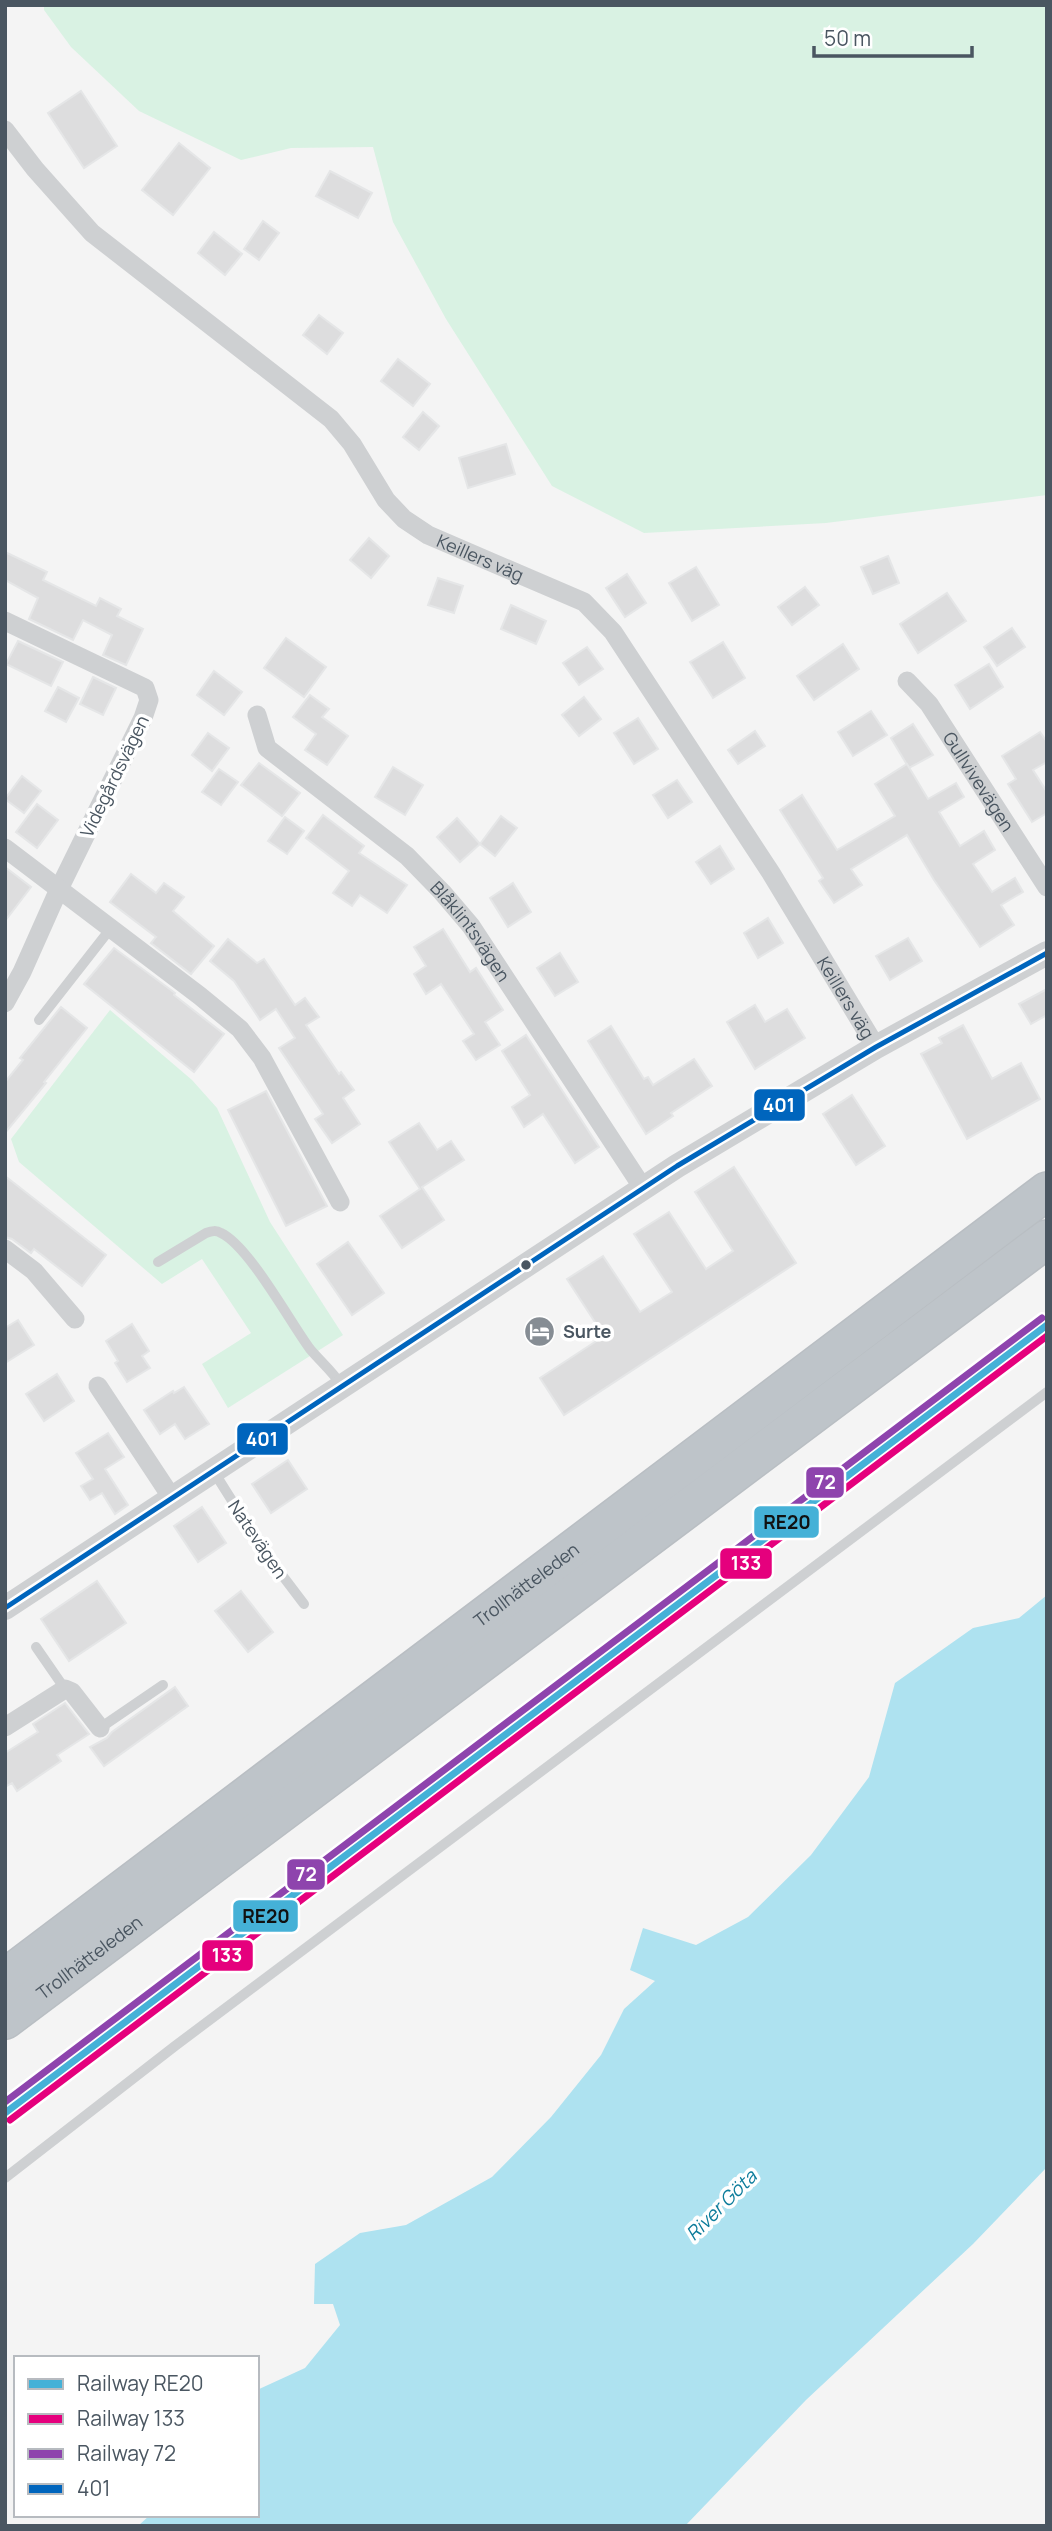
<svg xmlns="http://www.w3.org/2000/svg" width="1052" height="2531" font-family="Manrope,sans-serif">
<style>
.green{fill:#d9f2e3}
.water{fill:#aee2f0}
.building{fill:#ddddde;stroke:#e5e6e7;stroke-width:2}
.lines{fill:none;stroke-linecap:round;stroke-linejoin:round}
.motorway-casing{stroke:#b9bec3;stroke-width:40}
.service{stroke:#ced0d2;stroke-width:10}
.minor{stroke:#ced0d2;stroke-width:19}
.tertiary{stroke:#ced0d2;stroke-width:24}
.motorway{stroke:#bec4c9;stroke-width:37}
.bus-1-casing{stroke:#fff;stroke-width:10}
.bus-1{stroke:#0065bd;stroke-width:5}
.rail-1-casing{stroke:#fff;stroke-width:12}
.rail-2-casing{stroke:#fff;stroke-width:12}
.rail-3-casing{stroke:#fff;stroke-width:12}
.rail-1{stroke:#45b1d7;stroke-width:7}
.rail-2{stroke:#e5007d;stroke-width:7}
.rail-3{stroke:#8e44ad;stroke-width:7}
.bus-dot{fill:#4a5661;stroke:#fff;stroke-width:2.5}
.labels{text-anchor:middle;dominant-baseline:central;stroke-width:7;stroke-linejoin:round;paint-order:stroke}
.street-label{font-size:18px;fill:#4a5661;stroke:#fff}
.poi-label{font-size:18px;font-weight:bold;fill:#4a5661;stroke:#fff;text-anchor:start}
.water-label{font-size:19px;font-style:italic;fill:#0c7c9b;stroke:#fff}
.line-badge{stroke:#fff;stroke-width:2.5}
.badge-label{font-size:19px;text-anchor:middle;font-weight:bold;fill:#fff}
.pale-badge-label{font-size:19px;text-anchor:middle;font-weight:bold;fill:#111}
</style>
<rect width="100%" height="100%" fill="#f4f4f4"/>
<g class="green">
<polygon points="44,5 1047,5 1047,495 826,523 644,533 552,486 446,319 393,222 373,147 291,148 241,160 139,111 71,47 44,10"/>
<polygon points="110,1010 192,1080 217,1108 270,1222 343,1335 228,1408 202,1364 251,1333 202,1259 162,1284 19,1162 11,1139"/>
</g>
<polygon class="water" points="1047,1595 1047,2167 973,2244 806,2400 685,2526 138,2526 150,2515 257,2515 257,2390 305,2368 340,2325 333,2304 314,2304 315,2264 360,2233 406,2225 492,2177 551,2117 601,2055 624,2009 655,1981 630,1970 643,1928 696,1945 748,1917 811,1855 869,1777 895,1683 973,1628 1019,1618"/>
<g class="building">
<polygon points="81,91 117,146 84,168 48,113"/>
<polygon points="179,143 210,168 173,215 142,190"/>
<polygon points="330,171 372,193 358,218 316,196"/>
<polygon points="263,221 279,233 259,260 244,249"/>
<polygon points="214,232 242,254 225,275 198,253"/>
<polygon points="319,315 343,333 327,354 303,335"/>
<polygon points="398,359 430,384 413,406 381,381"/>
<polygon points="423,412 439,426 419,450 403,437"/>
<polygon points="506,444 515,474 468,488 459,458"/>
<polygon points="369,538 389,556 371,578 350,560"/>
<polygon points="5,552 47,572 43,580 96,606 100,598 121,609 117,616 143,629 126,665 103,655 112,635 83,620 73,640 29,619 38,598 5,580"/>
<polygon points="888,556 899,583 873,594 861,567"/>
<polygon points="696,567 719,605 692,621 669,583"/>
<polygon points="627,574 646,603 625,617 606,588"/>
<polygon points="438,578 463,586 454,613 428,605"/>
<polygon points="805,587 819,605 792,625 778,607"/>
<polygon points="947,593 966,621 918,653 900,624"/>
<polygon points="511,605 546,621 536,644 501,629"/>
<polygon points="1012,628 1025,647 997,666 984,647"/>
<polygon points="286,638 326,667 304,697 264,668"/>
<polygon points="18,641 63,662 51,686 6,664"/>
<polygon points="723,642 745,678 713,698 690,662"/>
<polygon points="843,644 859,669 814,700 797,676"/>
<polygon points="587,647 603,669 579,685 563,663"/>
<polygon points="989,664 1003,687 970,709 955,685"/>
<polygon points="214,671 242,692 224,715 197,695"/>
<polygon points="93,677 116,688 103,715 80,704"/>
<polygon points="58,687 79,698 66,722 45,711"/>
<polygon points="310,695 329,709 322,717 348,736 327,765 305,750 316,734 293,717"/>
<polygon points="584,697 601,719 579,736 562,715"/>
<polygon points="871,711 887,735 853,756 838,732"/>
<polygon points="638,718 658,749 634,764 614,733"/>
<polygon points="913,724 933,755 909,768 891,738"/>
<polygon points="755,731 765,746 738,764 728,750"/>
<polygon points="1040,732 1047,742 1047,762 1033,770 1047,792 1047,813 1032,822 1008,784 1016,779 1002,756"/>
<polygon points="208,733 229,748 212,771 192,755"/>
<polygon points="259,763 300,793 282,816 241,785"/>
<polygon points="907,764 928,799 956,783 964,797 939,812 960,846 984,831 995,850 973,864 992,892 1015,878 1023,892 1001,905 1014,925 980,947 934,880 907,835 851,869 862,885 834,903 819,881 823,878 780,810 802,795 837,850 895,816 875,784"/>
<polygon points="393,767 423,785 405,815 375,797"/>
<polygon points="219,769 238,782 221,805 202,792"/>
<polygon points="22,776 41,791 24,813 5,799"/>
<polygon points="677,780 692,802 668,818 653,795"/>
<polygon points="37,804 58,820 37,848 16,832"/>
<polygon points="323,815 364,846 359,853 407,885 387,913 360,895 352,906 333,893 349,871 306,838"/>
<polygon points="501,816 517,828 495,856 480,844"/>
<polygon points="285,817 304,831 287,854 268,841"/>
<polygon points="457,818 480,844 460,862 437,837"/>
<polygon points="720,846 734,869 711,884 696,862"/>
<polygon points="5,867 31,887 5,921"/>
<polygon points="131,874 156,893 164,883 184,897 173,911 214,946 191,974 151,943 156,937 110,902"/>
<polygon points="513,883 531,912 508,927 490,898"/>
<polygon points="768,918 783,943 758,958 744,933"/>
<polygon points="443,929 470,972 476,968 503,1010 485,1022 500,1045 476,1060 463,1041 474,1034 441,984 426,994 414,974 426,966 414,947"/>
<polygon points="908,938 922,961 890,980 876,956"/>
<polygon points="228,939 257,963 264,959 295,1005 305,998 319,1017 306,1025 339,1074 341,1072 354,1090 343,1098 360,1124 332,1143 315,1119 323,1114 279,1048 295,1038 276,1009 260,1020 234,981 210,961"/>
<polygon points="114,948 175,993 174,995 224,1034 194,1072 84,984"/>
<polygon points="560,953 578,982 555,996 537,968"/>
<polygon points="1047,989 1047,1015 1031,1024 1019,1004"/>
<polygon points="755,1005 765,1022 787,1009 805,1038 755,1069 727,1022"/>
<polygon points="61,1007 87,1028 44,1082 46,1083 5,1133 5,1082 23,1060 20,1058"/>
<polygon points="963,1025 992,1079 1021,1063 1040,1099 967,1139 921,1054 942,1043 939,1038"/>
<polygon points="611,1026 644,1079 648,1077 653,1085 694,1059 712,1086 671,1113 673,1116 646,1134 588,1041"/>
<polygon points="526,1035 599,1147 575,1163 543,1114 524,1127 512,1107 530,1095 502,1051"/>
<polygon points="266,1091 327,1206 286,1226 228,1110"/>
<polygon points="852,1095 885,1146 856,1165 823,1114"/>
<polygon points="419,1123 437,1150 451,1141 464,1160 422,1187 444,1220 402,1248 380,1216 420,1189 389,1142"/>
<polygon points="734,1167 796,1263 564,1415 540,1378 604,1336 567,1279 603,1256 640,1312 672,1292 634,1234 669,1212 706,1269 733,1251 695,1192"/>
<polygon points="5,1176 106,1255 82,1286 34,1249 31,1253 12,1239 5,1237"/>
<polygon points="348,1242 384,1293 352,1315 317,1264"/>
<polygon points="18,1320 34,1345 5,1363 5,1328"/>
<polygon points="132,1324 149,1351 142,1356 150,1368 127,1382 115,1363 118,1361 106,1341"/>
<polygon points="57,1374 74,1401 44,1421 26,1394"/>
<polygon points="184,1387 209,1424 185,1439 175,1424 160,1434 144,1410 173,1391 174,1393"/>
<polygon points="108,1433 124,1457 105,1469 128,1505 115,1514 102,1493 90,1500 81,1486 93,1479 76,1453"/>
<polygon points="288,1460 307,1489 271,1513 252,1484"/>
<polygon points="202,1507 226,1543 198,1562 174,1526"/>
<polygon points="97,1581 126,1623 69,1661 41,1619"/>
<polygon points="241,1591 273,1632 248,1652 215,1611"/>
<polygon points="175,1687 188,1706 104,1766 90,1747 107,1738 112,1732"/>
<polygon points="65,1703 89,1734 57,1755 61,1761 17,1791 12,1783 5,1787 5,1753 38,1732 33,1724"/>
</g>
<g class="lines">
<defs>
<g id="motorway">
<path id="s4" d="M5 1978 1047 1191"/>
<path id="s5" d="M5 2020 1047 1239"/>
</g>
</defs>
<use href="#motorway" class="motorway-casing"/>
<g class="service">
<polyline points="39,1020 111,928"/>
<path d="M158 1262 206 1233C212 1231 216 1230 221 1233 249 1246 290 1322 310 1349 321 1362 333 1372 342 1386"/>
<polyline points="214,1472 263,1550 304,1604"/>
<polyline points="36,1647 65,1689"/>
<polyline points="100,1728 163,1685"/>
<polyline points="5,2178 175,2046 1047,1392"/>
</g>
<g class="minor">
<path id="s1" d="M5 130 35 169 92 233 331 419 352 444 386 500 404 519 428 535 584 602 613 632 771 873 876 1047"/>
<polyline points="5,621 145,688 149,700 143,718 59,889 22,972 5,1003"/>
<path id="s2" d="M907 681 929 704 1047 887"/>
<path id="s3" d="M257 715 267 748 407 856 442 892 471 926 643 1188"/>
<polyline points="5,848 200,996 240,1029 262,1058 340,1202"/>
<polyline points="5,1249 34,1271 75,1319"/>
<polyline points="98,1386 172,1498"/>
<polyline points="5,1727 65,1689 72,1692 100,1728"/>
</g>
<polyline class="tertiary" points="5,1608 677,1166 876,1047 1047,953"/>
<use href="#motorway" class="motorway"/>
<defs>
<polyline id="bus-1" points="5,1608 677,1166 876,1047 1047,953"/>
</defs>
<use href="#bus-1" class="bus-1-casing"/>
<use href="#bus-1" class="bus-1"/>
<defs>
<polyline id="rail-1" points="5,2113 1047,1325"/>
<polyline id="rail-2" points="10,2120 1047,1336"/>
<polyline id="rail-3" points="5,2102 1042,1318"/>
</defs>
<use href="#rail-1" class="rail-1-casing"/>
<use href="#rail-2" class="rail-2-casing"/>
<use href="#rail-3" class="rail-3-casing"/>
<use href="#rail-1" class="rail-1"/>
<use href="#rail-2" class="rail-2"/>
<use href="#rail-3" class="rail-3"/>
</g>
<defs>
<symbol id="hotel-disc" viewBox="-11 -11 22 22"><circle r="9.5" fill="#868d94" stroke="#fff"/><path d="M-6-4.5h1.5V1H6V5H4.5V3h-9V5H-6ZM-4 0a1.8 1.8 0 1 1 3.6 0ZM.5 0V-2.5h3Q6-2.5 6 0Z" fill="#fff"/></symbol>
</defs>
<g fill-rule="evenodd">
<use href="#hotel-disc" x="522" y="1314" width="35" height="35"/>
</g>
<circle class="bus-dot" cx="526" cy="1265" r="6"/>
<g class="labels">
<g class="street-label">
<text stroke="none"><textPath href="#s1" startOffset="648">Keillers väg</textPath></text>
<text transform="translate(114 776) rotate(-64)">Videgårdsvägen</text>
<text stroke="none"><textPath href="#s2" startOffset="124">Gullvivevägen</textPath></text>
<text stroke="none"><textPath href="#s3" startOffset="310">Blåklintsvägen</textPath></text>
<text stroke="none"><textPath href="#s1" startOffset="1236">Keillers väg</textPath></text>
<text transform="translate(258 1539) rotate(56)">Natevägen</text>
<text stroke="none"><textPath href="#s4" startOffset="653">Trollhätteleden</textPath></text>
<text stroke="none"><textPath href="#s5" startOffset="105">Trollhätteleden</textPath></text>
</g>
<g class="poi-label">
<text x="563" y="1331">Surte</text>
</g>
<g class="water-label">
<text transform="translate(721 2205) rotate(-45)">River Göta</text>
</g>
</g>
<g class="line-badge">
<rect x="753" y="1088" width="53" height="34" rx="7" fill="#0065bd"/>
<rect x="236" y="1422" width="53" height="34" rx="7" fill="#0065bd"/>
<rect x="805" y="1466" width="40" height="33" rx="7" fill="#8e44ad"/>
<rect x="753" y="1505" width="67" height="34" rx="7" fill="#45b1d7"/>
<rect x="719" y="1547" width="54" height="33" rx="7" fill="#e5007d"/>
<rect x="286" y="1858" width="40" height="33" rx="7" fill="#8e44ad"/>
<rect x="232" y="1899" width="67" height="34" rx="7" fill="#45b1d7"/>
<rect x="201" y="1939" width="53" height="33" rx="7" fill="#e5007d"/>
</g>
<g class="badge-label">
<text x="779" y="1112">401</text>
<text x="262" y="1446">401</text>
<text x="825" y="1489">72</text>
<text x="746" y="1570">133</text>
<text x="306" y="1881">72</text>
<text x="227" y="1962">133</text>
</g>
<g class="pale-badge-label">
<text x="787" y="1529">RE20</text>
<text x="266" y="1923">RE20</text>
</g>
<rect width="1052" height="2531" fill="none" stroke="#4a5661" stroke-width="14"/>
<rect x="14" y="2356" width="245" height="161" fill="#ffffff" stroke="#b7bbc0" stroke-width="2"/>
<rect x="28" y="2379" width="35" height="10" fill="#45b1d7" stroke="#b7bbc0" stroke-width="2"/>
<text x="77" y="2391" font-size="21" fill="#4a5661">Railway RE20</text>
<rect x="28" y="2414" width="35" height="10" fill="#e5007d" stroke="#b7bbc0" stroke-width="2"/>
<text x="77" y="2426" font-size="21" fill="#4a5661">Railway 133</text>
<rect x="28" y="2449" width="35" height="10" fill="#8e44ad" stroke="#b7bbc0" stroke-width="2"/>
<text x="77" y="2461" font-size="21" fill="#4a5661">Railway 72</text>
<rect x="28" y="2484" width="35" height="10" fill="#0065bd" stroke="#b7bbc0" stroke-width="2"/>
<text x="77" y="2496" font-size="21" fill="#4a5661">401</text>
<path d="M814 46v10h158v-10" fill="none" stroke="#4a5661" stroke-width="3.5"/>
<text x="824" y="46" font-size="21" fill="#4a5661" stroke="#ffffff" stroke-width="5" paint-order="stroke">50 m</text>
</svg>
